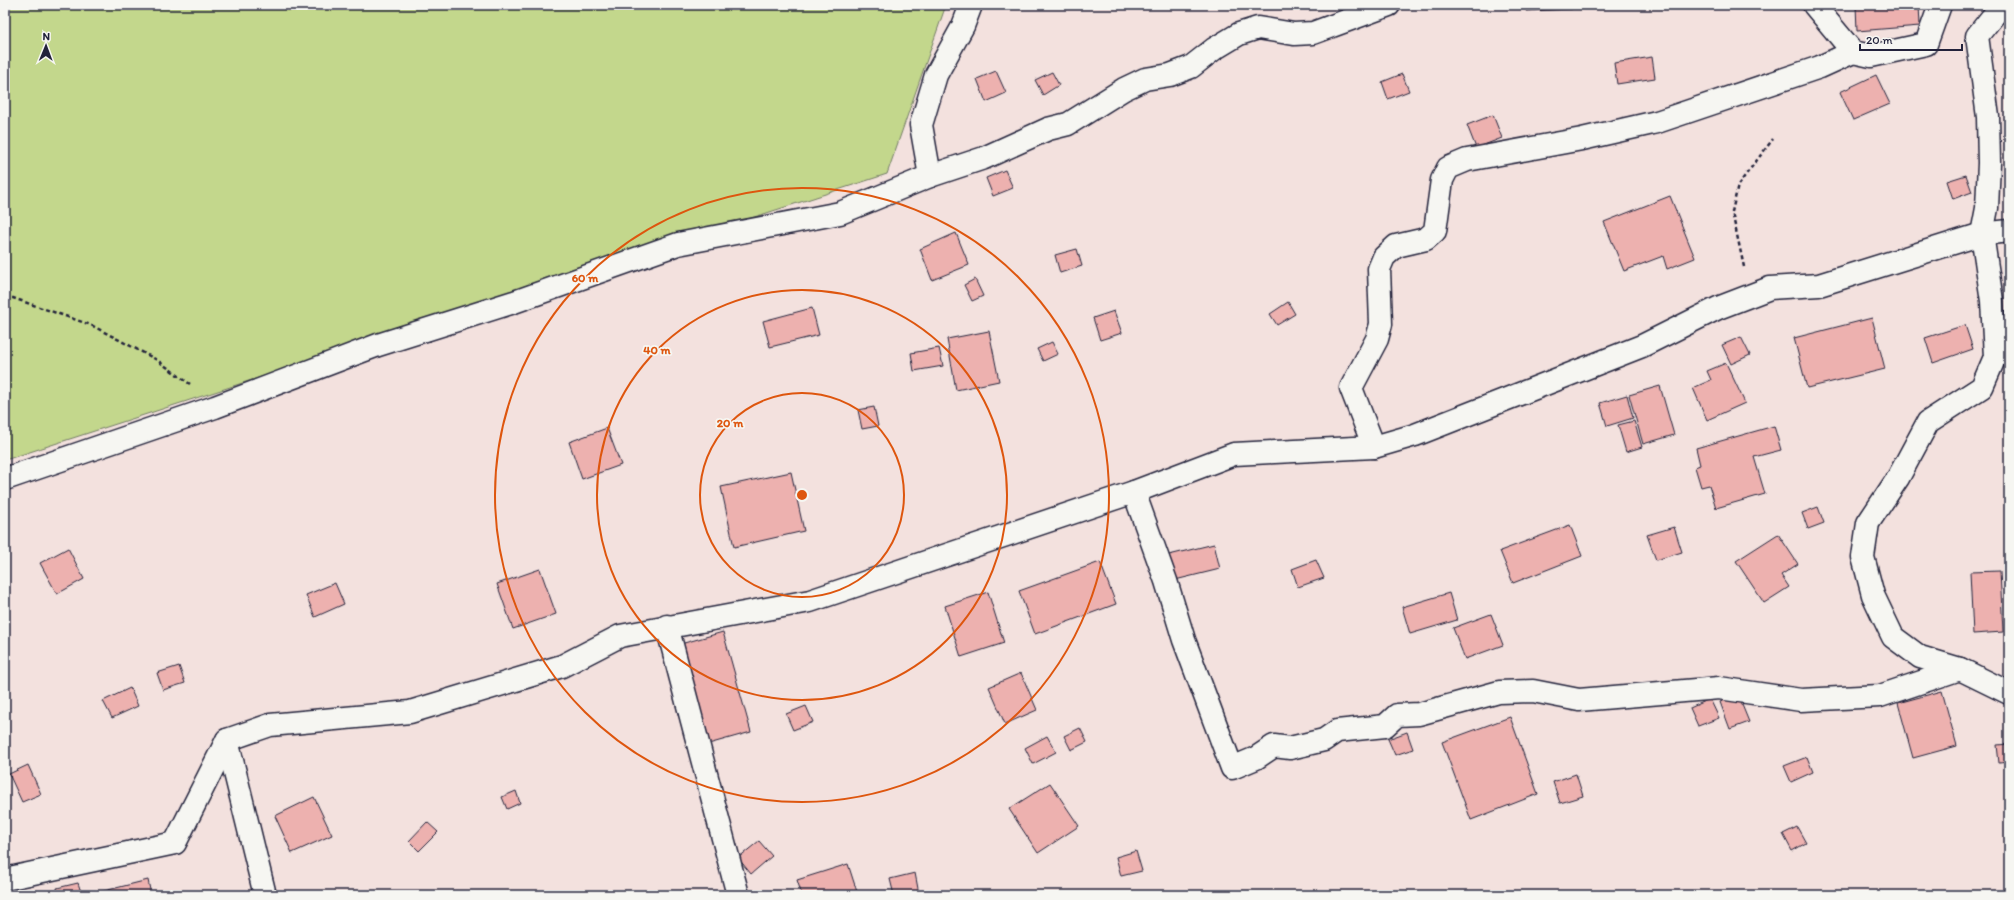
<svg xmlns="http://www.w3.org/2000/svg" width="2014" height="900" font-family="Itim,sans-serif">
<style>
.green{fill:#c3d78c;stroke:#727c64}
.building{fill:#edb1af;stroke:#22223b}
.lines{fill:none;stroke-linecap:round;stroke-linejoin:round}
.minor-casing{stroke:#22223b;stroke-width:25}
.path{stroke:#22223b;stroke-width:2.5;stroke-dasharray:4 3;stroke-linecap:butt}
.minor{stroke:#f6f6f2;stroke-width:22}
.ring{fill:none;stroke:#de560e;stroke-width:2}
.centre{fill:#de560e;stroke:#f6f6f2;stroke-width:2}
.ring-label{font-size:12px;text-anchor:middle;font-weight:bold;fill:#de560e;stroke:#f6f6f2;stroke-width:3.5;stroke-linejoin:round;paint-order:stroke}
</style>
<rect width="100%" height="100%" fill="#f3e1de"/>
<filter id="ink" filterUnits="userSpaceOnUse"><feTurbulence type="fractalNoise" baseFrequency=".025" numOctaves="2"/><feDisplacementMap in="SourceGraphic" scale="8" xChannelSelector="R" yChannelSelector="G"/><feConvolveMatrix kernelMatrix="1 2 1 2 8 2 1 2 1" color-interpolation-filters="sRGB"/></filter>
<g filter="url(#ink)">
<polygon class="green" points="5,5 946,5 887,174 5,460"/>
<g class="building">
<polygon points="1526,5 1572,5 1572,9 1526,11"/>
<polygon points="1856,5 1919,5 1920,26 1857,31"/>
<polygon points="1652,57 1655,78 1617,84 1614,63"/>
<polygon points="996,71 1006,93 986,102 977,79"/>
<polygon points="1052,72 1059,85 1043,95 1035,80"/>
<polygon points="1402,74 1409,91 1388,99 1382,82"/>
<polygon points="1876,75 1890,104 1853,120 1840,92"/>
<polygon points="1493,115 1502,138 1476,148 1467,125"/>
<polygon points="1005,170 1013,188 993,196 986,178"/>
<polygon points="1966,175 1972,192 1953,199 1947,181"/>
<polygon points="1670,196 1695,258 1667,269 1663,256 1624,271 1604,222"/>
<polygon points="956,233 969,265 932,280 920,249"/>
<polygon points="1077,249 1082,266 1060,273 1055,255"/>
<polygon points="975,279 983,296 972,301 964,285"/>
<polygon points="1288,302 1295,314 1277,325 1270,314"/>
<polygon points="812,308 819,335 770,347 763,321"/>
<polygon points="1114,311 1122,333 1100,340 1093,318"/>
<polygon points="1872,318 1885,369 1807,388 1794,338"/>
<polygon points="1965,325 1973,349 1933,363 1925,338"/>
<polygon points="989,331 999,381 956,390 947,339"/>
<polygon points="1741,337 1750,355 1731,364 1722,345"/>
<polygon points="1052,342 1058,354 1043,361 1037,349"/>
<polygon points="939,348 943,366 914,371 911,353"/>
<polygon points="1726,363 1745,403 1707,420 1693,388 1711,380 1707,371"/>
<polygon points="1660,386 1674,435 1643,444 1629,395"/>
<polygon points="1627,395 1633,418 1607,426 1600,403"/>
<polygon points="874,407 878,426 862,429 858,410"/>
<polygon points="1634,421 1642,447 1626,452 1618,425"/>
<polygon points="1774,426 1781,450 1754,457 1765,494 1716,508 1709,485 1701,487 1695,467 1700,465 1696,448"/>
<polygon points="607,428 621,465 582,479 569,442"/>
<polygon points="791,472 804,531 734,547 721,487"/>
<polygon points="1818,507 1824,523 1808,529 1802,513"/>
<polygon points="1570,525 1582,556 1513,583 1500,551"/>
<polygon points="1674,527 1682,552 1656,560 1647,535"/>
<polygon points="1778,534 1798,564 1781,575 1789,587 1764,603 1736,561"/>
<polygon points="1214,544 1220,569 1171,581 1165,556"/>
<polygon points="68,548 84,579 57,594 40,563"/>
<polygon points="1316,560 1324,578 1298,587 1292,569"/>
<polygon points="1100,562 1116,604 1035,634 1019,591"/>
<polygon points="540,569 556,614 513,629 497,584"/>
<polygon points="2000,571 2003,632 1973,634 1970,572"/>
<polygon points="335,583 344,604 315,617 306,595"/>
<polygon points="988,592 1004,643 961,657 945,606"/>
<polygon points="1449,593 1457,620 1410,634 1402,607"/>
<polygon points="1491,614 1503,645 1465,659 1453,628"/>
<polygon points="723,632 751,732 705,745 677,645"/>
<polygon points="179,666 185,683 163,690 157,673"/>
<polygon points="1021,673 1037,710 1005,724 989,687"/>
<polygon points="130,688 138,706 112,718 103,701"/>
<polygon points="1942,691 1957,746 1913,758 1898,703"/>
<polygon points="1738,695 1749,722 1730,729 1720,702"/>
<polygon points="1710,699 1719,718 1698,726 1690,708"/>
<polygon points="806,706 813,722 793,730 786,714"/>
<polygon points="1510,717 1538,794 1471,820 1442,742"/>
<polygon points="1080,728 1087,742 1071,750 1064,736"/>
<polygon points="1407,732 1413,749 1395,755 1388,739"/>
<polygon points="1047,736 1056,752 1033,764 1025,748"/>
<polygon points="2009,744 2009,762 1999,763 1997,745"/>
<polygon points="1807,757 1813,772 1791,782 1784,766"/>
<polygon points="28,765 41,794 22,802 9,774"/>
<polygon points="1576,774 1583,796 1560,803 1553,782"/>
<polygon points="1050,783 1079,826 1038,853 1009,809"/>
<polygon points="516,791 520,803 507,809 502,797"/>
<polygon points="314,797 332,835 292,853 275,816"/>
<polygon points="427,822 438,832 419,851 409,841"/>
<polygon points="1797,827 1806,843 1792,851 1783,834"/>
<polygon points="759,841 772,856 751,874 738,858"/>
<polygon points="1136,851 1142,871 1121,876 1116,857"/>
<polygon points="848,864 858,895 802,895 797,880"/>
<polygon points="915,873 919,894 894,895 890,879"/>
<polygon points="148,880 151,895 88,895"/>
<polygon points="78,883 82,895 58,895 57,888"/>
</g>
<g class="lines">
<defs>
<g id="minor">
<polyline points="1814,5 1853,52"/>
<polyline points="2002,5 1977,36 1988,117 1989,163 1987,208 1982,234 1992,301 1995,357 1982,387 1928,422 1898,478 1868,523 1863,557 1873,595 1893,637 1920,657 1960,669 2009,693"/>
<polyline points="930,176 921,125 936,75 963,26 971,5"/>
<polyline points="1374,447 1351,388 1377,339 1381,324 1379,269 1384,257 1396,246 1426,239 1435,231 1442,180 1448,168 1467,160 1582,139 1657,122 1820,67 1853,52 1871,56 1926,44 1940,5"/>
<polyline points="5,479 215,407 378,345 514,302 678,244 840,213 930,176 984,158 1048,129 1068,124 1124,89 1145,79 1170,75 1191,67 1214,49 1239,34 1258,28 1294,34 1313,33 1389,5"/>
<polyline points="1134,492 1166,581 1184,640 1232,768 1256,758 1274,746 1290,748 1324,740 1337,731 1385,726 1397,715 1419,714 1499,692 1533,691 1579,700 1719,688 1801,700 1880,696 1960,669"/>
<polyline points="667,626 738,895"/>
<polyline points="227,740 265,895"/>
<polyline points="5,879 175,843 227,740 270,725 410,712 562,666 620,636 810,601 1134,492 1234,454 1374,447 1415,435 1642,346 1718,308 1770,288 1819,285 1982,234 2009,231"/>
</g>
</defs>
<use href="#minor" class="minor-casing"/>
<g class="path">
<polyline points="1744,267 1732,212 1738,185 1773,139"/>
<polyline points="5,298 13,298 91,325 157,360 190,384"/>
</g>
<use href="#minor" class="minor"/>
</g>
</g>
<g class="ring">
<circle cx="802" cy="495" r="102"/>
<circle cx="802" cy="495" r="205"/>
<circle cx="802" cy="495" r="307"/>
</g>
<circle cx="802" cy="495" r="6" class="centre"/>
<g class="ring-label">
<text x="585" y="282">60 m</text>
<text x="657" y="354">40 m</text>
<text x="730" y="427">20 m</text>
</g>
<rect width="2014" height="900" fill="none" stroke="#f6f6f2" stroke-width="20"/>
<rect x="10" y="10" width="1994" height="880" fill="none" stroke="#22223b" stroke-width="1.5" filter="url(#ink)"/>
<g transform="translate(46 46) rotate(1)" stroke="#f6f6f2" stroke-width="3" paint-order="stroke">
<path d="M0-3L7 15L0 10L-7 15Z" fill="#22223b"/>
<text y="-6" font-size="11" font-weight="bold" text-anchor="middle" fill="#22223b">N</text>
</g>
<path d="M1860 44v6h102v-6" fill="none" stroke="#22223b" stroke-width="2"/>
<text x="1866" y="44" font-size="12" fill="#22223b" stroke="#f6f6f2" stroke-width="3" paint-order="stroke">20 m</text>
</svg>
